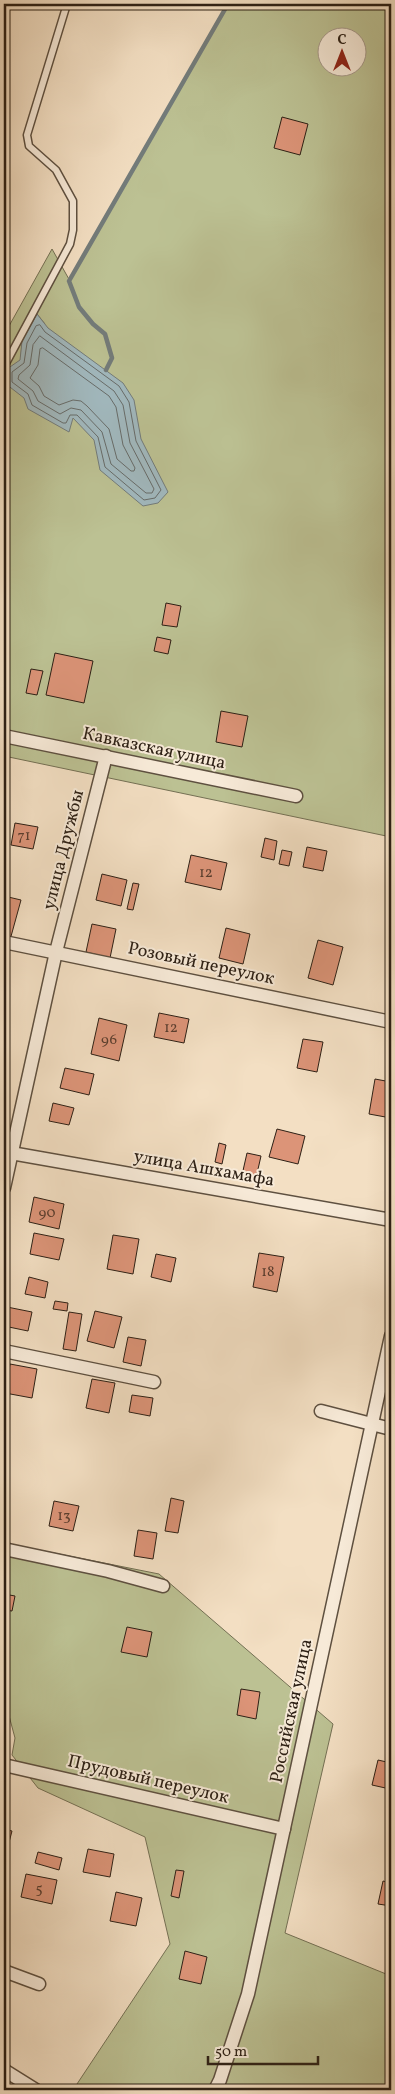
<svg xmlns="http://www.w3.org/2000/svg" width="395" height="2094" font-family="Vollkorn,serif">
<style>
.green{fill:#bcc193;stroke:#747054;fill-rule:evenodd}
.water{fill:#a1b9bf;stroke:#737c7b}
.lines{fill:none;stroke-linecap:round;stroke-linejoin:round}
.shore{stroke:#676c6a;stroke-width:1}
.stream{stroke:#737c7b;stroke-width:4.5}
.building{fill:#dc9478;stroke:#2d2015}
.service-casing{stroke:#5e5040;stroke-width:9}
.minor-casing{stroke:#5e5040;stroke-width:15}
.service{stroke:#f7ead8;stroke-width:6}
.minor{stroke:#f7ead8;stroke-width:12}
.labels{text-anchor:middle;dominant-baseline:central;stroke-width:4;stroke-linejoin:round;paint-order:stroke}
.number-label{font-size:15px;fill:#593d2e}
.street-label{font-size:18px;fill:#2d2015;stroke:#f7ead8}
</style>
<rect width="100%" height="100%" fill="#f3dfc3"/>
<filter id="stains"><feTurbulence type="fractalNoise" baseFrequency=".004" numOctaves="4"/><feColorMatrix values="0 0 0 0 .2 0 0 0 0 .09 0 0 0 0 .02 0 0 0 .5 -.17"/></filter>
<radialGradient id="worn" r=".72"><stop offset=".6" stop-color="#630" stop-opacity="0"/><stop offset="1" stop-color="#630" stop-opacity=".3"/></radialGradient>
<g class="green">
<path d="M228 4H391V837L4 756V335L52 249 70 281ZM328 38H358V68H328ZM37 314 45 324 21 357 22 341Z"/>
<polygon points="4,1543 159,1574 333,1724 285,1933 391,1976 391,2090 73,2090 170,1944 145,1837 38,1788 12,1755 15,1738 8,1712 4,1707"/>
</g>
<polygon class="water" points="37,314 48,328 123,383 134,400 141,439 168,492 158,503 143,506 100,470 94,440 73,418 69,432 28,409 24,398 6,384 7,369 20,360 22,341"/>
<g class="lines">
<g class="shore">
<polygon points="40,325 45,332 119,386 129,402 136,441 161,490 155,498 144,500 105,467 98,437 77,415 70,415 66,423 63,423 32,405 28,394 12,382 12,372 24,363 27,343 36,326"/>
<polygon points="40,336 114,391 123,405 130,443 154,489 152,493 146,493 111,464 102,432 81,410 71,408 60,414 38,401 33,391 18,379 19,375 30,365 33,345"/>
<polygon points="43,348 109,396 116,407 123,445 135,468 134,471 131,471 117,459 109,429 87,406 81,401 73,400 59,405 44,396 39,386 30,378 38,365 40,349"/>
</g>
<polyline class="stream" points="106,370 112,358 105,334 93,324 79,307 69,281 228,4"/>
</g>
<g class="building">
<polygon points="282,117 308,124 300,155 274,148"/>
<polygon points="166,603 181,606 177,627 162,625"/>
<polygon points="157,637 171,640 168,654 154,651"/>
<polygon points="55,653 93,661 84,703 46,695"/>
<polygon points="31,669 43,671 37,695 26,693"/>
<polygon points="221,711 248,716 242,747 216,742"/>
<polygon points="15,823 38,827 33,849 11,845"/>
<polygon points="265,838 277,841 274,860 261,857"/>
<polygon points="307,847 327,851 323,871 303,867"/>
<polygon points="282,850 292,852 289,866 279,864"/>
<polygon points="191,855 227,863 221,890 185,882"/>
<polygon points="102,874 127,880 121,906 96,900"/>
<polygon points="133,883 139,884 133,910 127,909"/>
<polygon points="4,896 21,900 10,940 4,938"/>
<polygon points="92,924 116,929 110,958 86,952"/>
<polygon points="226,928 250,934 243,964 219,958"/>
<polygon points="318,940 343,947 333,985 308,978"/>
<polygon points="159,1013 189,1019 184,1043 154,1037"/>
<polygon points="99,1018 127,1025 119,1061 91,1054"/>
<polygon points="303,1039 323,1042 317,1072 297,1068"/>
<polygon points="65,1068 94,1074 89,1095 60,1088"/>
<polygon points="375,1079 391,1082 391,1118 369,1114"/>
<polygon points="53,1103 74,1108 69,1125 49,1121"/>
<polygon points="277,1129 305,1136 298,1164 269,1157"/>
<polygon points="219,1143 226,1145 222,1164 215,1162"/>
<polygon points="247,1153 261,1156 256,1178 242,1175"/>
<polygon points="34,1197 64,1204 59,1229 29,1222"/>
<polygon points="34,1233 64,1239 59,1260 30,1254"/>
<polygon points="113,1235 139,1239 133,1274 107,1269"/>
<polygon points="259,1253 284,1257 277,1292 253,1287"/>
<polygon points="156,1254 176,1258 171,1282 151,1277"/>
<polygon points="29,1277 48,1282 45,1298 25,1294"/>
<polygon points="55,1301 68,1303 67,1311 53,1309"/>
<polygon points="7,1307 32,1312 28,1331 4,1326"/>
<polygon points="95,1311 122,1317 114,1348 87,1341"/>
<polygon points="69,1312 82,1314 76,1351 63,1349"/>
<polygon points="128,1337 146,1340 141,1366 123,1362"/>
<polygon points="10,1364 37,1369 32,1398 5,1393"/>
<polygon points="92,1379 115,1383 109,1413 86,1408"/>
<polygon points="132,1395 153,1398 150,1416 129,1412"/>
<polygon points="171,1498 184,1501 178,1533 165,1531"/>
<polygon points="54,1501 79,1506 73,1531 49,1526"/>
<polygon points="138,1530 157,1533 153,1559 134,1556"/>
<polygon points="4,1594 15,1596 12,1611 4,1610"/>
<polygon points="127,1627 152,1632 147,1657 121,1652"/>
<polygon points="241,1689 260,1692 256,1719 237,1715"/>
<polygon points="378,1760 391,1763 390,1789 372,1785"/>
<polygon points="4,1829 12,1831 6,1854 4,1853"/>
<polygon points="88,1849 114,1854 110,1877 83,1872"/>
<polygon points="38,1852 62,1858 59,1870 35,1863"/>
<polygon points="176,1870 184,1871 179,1898 171,1896"/>
<polygon points="26,1874 57,1880 52,1904 21,1897"/>
<polygon points="383,1881 391,1883 391,1906 378,1904"/>
<polygon points="116,1892 142,1898 136,1926 110,1921"/>
<polygon points="185,1951 207,1957 201,1984 179,1979"/>
</g>
<g class="lines">
<defs>
<polyline id="service" points="4,367 70,244 73,230 73,201 56,170 29,146 27,135 67,4"/>
<g id="minor">
<polyline points="4,736 296,796"/>
<polyline points="4,942 391,1022"/>
<polyline points="11,1153 391,1220"/>
<polyline points="4,1188 56,952 106,756"/>
<polyline points="4,1351 154,1382"/>
<polyline points="321,1411 391,1429"/>
<polyline points="4,1549 108,1571 163,1586"/>
<polyline points="4,1765 284,1829"/>
<polyline points="4,1971 39,1984"/>
<polyline points="4,2070 36,2090"/>
<polyline points="215,2090 220,2080 248,1994 391,1336"/>
</g>
</defs>
<use href="#service" class="service-casing"/>
<use href="#minor" class="minor-casing"/>
<use href="#service" class="service"/>
<use href="#minor" class="minor"/>
</g>
<g class="labels">
<g class="number-label">
<text x="24" y="836">71</text>
<text x="206" y="873">12</text>
<text x="171" y="1028">12</text>
<text x="109" y="1040">96</text>
<text x="47" y="1213">90</text>
<text x="268" y="1272">18</text>
<text x="64" y="1516">13</text>
<text x="39" y="1889">5</text>
</g>
<g class="street-label">
<text transform="translate(154 749) rotate(12)">Кавказcкая улица</text>
<text transform="translate(64 850) rotate(-76)">улица Дружбы</text>
<text transform="translate(201 964) rotate(12)">Розовый переулок</text>
<text transform="translate(204 1169) rotate(10)">улица Ашхамафа</text>
<text transform="translate(292 1711) rotate(-78)">Российская улица</text>
<text transform="translate(148 1780) rotate(13)">Прудовый переулок</text>
</g>
</g>
<rect width="395" height="2094" fill="none" stroke="#f3dfc3" stroke-width="20"/>
<rect x="5" y="5" width="385" height="2084" fill="none" stroke="#2d2015" stroke-width="2.5"/>
<rect x="10" y="10" width="375" height="2074" fill="none" stroke="#2d2015"/>
<g transform="translate(342 52)"><circle r="24" fill="#f7ead8" stroke="#a6998a"/>
<path d="M0-4L9 19L0 12L-9 19Z" fill="#8f2418"/>
<text y="-8" font-size="14" font-weight="bold" text-anchor="middle" fill="#2d2015">С</text>
</g>
<path d="M208 2056v8h110v-8" fill="none" stroke="#2d2015" stroke-width="2.5"/>
<text x="215" y="2056" font-size="15" fill="#2d2015" stroke="#f7ead8" stroke-width="4" paint-order="stroke">50 m</text>
<rect width="100%" height="100%" filter="url(#stains)"/>
<rect width="100%" height="100%" fill="url(#worn)"/>
</svg>
